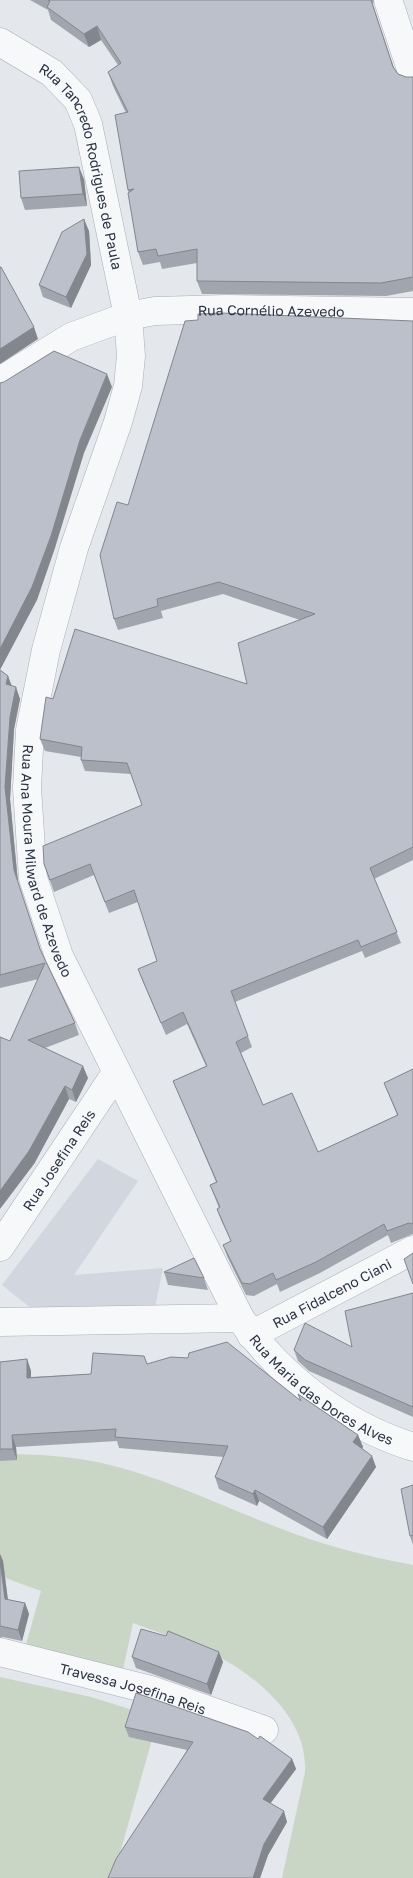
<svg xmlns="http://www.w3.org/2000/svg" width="413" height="1878" font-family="'Golos Text',sans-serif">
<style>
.built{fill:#d2d6de}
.grass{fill:#c9d6c5}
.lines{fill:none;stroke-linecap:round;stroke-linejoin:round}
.minor-casing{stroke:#a9aeb7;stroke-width:29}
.tertiary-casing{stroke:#a9aeb7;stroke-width:29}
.minor{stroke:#f7f8fa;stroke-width:28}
.tertiary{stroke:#f7f8fa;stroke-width:28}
.wall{fill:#a1a5ae}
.shaded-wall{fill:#83868d}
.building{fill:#bbc0ca;stroke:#83868d}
.labels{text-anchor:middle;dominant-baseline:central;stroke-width:5;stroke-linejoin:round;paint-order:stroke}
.street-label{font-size:14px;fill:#2b3445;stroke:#f4f6f9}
</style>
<rect width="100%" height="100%" fill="#e4e7ec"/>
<polygon class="built" points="98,1159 138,1181 74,1275 163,1268 155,1308 32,1309 2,1285"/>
<g class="grass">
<path d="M0 1454C36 1454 75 1456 110 1465 166 1479 220 1505 274 1526 319 1544 365 1556 413 1565V1878H282L305 1772C308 1718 257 1676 212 1653 187 1641 159 1633 133 1623L123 1670 25 1648 41 1591 0 1576Z"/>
<polygon points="0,1677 91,1697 158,1718 113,1878 0,1878"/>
</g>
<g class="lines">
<defs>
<g id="minor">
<path id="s1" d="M0 381 71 337 128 316 155 311 226 309 413 312"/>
<path id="s2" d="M0 1247 116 1073"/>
<polyline points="0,1322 240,1318"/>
<path id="s3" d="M251 1335 413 1250"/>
<path id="s4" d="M0 1652 151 1690 264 1730"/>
</g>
<g id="tertiary">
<polyline points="388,0 413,75"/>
<path id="s5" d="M0 42 52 73 78 100 88 124 128 316 131 356 128 386 118 422 74 548 46 650 30 730 27 788 33 878 59 956 240 1318C281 1378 344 1425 413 1447"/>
</g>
</defs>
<use href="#minor" class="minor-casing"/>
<use href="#tertiary" class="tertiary-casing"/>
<use href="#minor" class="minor"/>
<use href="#tertiary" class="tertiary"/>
</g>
<g class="wall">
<polygon points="30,0 374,0 373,5 394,68 398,74 406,77 413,77 413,291 386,296 202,294 197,281 197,263 162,269 160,262 143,265 138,252 128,190 126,113 113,86 108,72 118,65 101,40 89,47 51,20 48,10"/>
<polygon points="84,179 87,206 25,210 21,198"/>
<polygon points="89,231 91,265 71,308 43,297 39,285"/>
<polygon points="413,321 413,860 374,879 401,943 365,958 362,951 235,1002 252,1047 241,1053 263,1105 318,1152 397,1115 384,1083 413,1069 413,1234 391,1243 388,1235 320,1273 280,1292 277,1284 254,1296 246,1295 227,1256 223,1245 231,1241 221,1220 217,1209 219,1208 210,1185 216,1182 178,1092 173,1081 206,1066 187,1024 166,1035 142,980 138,969 157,961 138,902 109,913 94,875 54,892 44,864 142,805 131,774 85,771 81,760 81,757 45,751 40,739 53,699 247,684 300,620 223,594 161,611 163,618 118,630 114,619 128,505"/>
<polygon points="0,670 8,676 12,686 20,699 14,729 10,799 18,883 41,951 75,1023 79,1035 45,1048 88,1078 76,1102 69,1099 34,1164 10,1041 39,979 0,988"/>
<polygon points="164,1272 204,1278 208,1290 168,1285"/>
<polygon points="413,1293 413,1417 309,1371 298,1361 294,1350 352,1347"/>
<polygon points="27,1359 31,1371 31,1377 91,1374 147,1364 300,1400 298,1394 358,1435 363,1447 362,1448 376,1467 327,1539 259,1501 257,1506 219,1489 215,1477 224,1457 119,1448 117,1441 16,1447 17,1460 0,1461 0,1362"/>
<polygon points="413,1485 413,1545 410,1536"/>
<polygon points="0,1554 3,1561 8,1600 25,1603 29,1614 22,1641 3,1637 0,1638"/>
<polygon points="166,1636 223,1662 211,1695 136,1668 132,1657"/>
<polygon points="125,1727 258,1739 292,1759 296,1769 270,1804 287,1822 268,1855 260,1878 108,1878 187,1750 129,1737"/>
</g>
<g class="shaded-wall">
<polygon points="97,26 101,40 89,47 84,34"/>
<polygon points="79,167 84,179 87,206 83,194"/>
<polygon points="84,219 89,231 91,265 71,308 66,297"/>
<polygon points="34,327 38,339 0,364 0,349"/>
<polygon points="107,374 112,387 84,453 55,548 37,600 0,670 0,649 80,440"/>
<polygon points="8,676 12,688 6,684"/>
<polygon points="16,687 20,699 14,729 10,799 18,883 14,870 5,787 10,717"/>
<polygon points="83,1066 88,1078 76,1102 72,1090"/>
<polygon points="65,1086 69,1099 34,1164 0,1209 0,1191"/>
<polygon points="27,1359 31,1371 31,1389 27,1378"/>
<polygon points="12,1435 16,1447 17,1460 13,1449"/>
<polygon points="358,1435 363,1447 358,1454 353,1442"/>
<polygon points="372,1456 376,1467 327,1539 323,1527"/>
<polygon points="255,1490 259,1501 257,1506 253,1494"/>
<polygon points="0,1554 3,1561 9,1610 5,1599 0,1561"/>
<polygon points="25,1603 29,1614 22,1641 18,1630"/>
<polygon points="219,1652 223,1662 211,1695 207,1684"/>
<polygon points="292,1759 296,1769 266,1809 263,1799"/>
<polygon points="284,1811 287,1822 268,1855 260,1878 253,1878 264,1844"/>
</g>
<g class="building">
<polygon points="48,0 371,0 393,67 398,74 406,77 413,77 413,277 381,283 197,281 197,249 158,256 156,249 138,252 128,193 134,189 128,190 115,115 128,112 108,72 121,63 97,26 84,34 47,7 50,1"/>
<polygon points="79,167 83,194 21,198 19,171"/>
<polygon points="84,219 87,254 66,297 39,285 62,232"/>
<polygon points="0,267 1,267 34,327 0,349"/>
<polygon points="222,313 413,321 413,847 370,868 397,932 361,947 358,940 231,991 248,1036 236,1042 263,1105 292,1093 318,1152 398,1115 384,1083 413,1069 413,1224 409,1223 387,1231 384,1224 316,1262 276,1280 273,1273 250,1284 242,1283 223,1245 231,1241 217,1209 220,1207 210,1185 217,1182 173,1081 207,1066 183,1012 161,1023 138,969 157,961 134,890 105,902 90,864 50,880 44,864 43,846 142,805 127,763 81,760 82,747 40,739 46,697 53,699 75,629 247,684 238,643 315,614 219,582 157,599 158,606 114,619 100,555 117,502 128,505 185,321 198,320 198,314"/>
<polygon points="54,351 107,374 80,440 51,536 32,587 0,649 0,383 4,382"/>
<polygon points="0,670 8,676 6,684 16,687 10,717 5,787 14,870 40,949 75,1023 28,1040 83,1066 72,1090 65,1086 29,1151 0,1191 0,1037 10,1041 45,963 0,975"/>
<polygon points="413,1253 413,1284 404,1259"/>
<polygon points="194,1258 204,1278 164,1272"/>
<polygon points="413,1293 413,1407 305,1360 294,1350 305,1323 352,1347 345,1311"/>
<polygon points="227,1342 301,1401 298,1394 358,1435 353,1442 372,1456 323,1527 255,1490 253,1494 215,1477 228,1446 115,1437 116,1429 12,1435 13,1449 0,1449 0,1362 27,1359 27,1378 91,1374 93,1353 144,1356 147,1364 171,1357 188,1358 189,1353"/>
<polygon points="413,1485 413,1535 410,1536 401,1489"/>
<polygon points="0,1561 5,1599 25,1603 18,1630 0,1626"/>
<polygon points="141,1629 166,1636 168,1631 219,1652 207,1684 132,1657"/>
<polygon points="136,1693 248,1732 258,1739 260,1736 292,1759 263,1799 284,1811 264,1844 253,1878 108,1878 116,1859 193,1742 125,1727"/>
</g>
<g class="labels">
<g class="street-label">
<text stroke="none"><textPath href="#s5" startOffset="160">Rua Tancredo Rodrigues de Paula</textPath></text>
<text stroke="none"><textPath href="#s1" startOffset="288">Rua Cornélio Azevedo</textPath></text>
<text stroke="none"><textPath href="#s5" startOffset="882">Rua Ana Moura Milward de Azevedo</textPath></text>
<text stroke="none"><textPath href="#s2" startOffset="105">Rua Josefina Reis</textPath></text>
<text stroke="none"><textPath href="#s3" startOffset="91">Rua Fidalceno Ciani</textPath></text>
<text stroke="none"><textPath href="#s5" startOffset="1494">Rua Maria das Dores Alves</textPath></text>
<text stroke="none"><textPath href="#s4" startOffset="138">Travessa Josefina Reis</textPath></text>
</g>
</g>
</svg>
